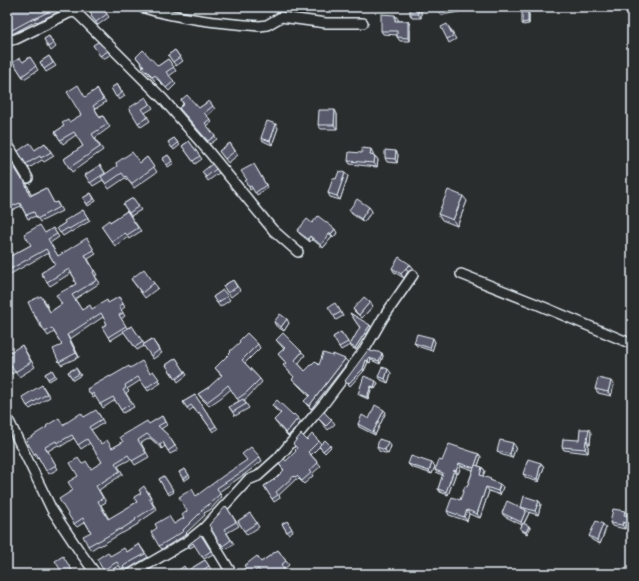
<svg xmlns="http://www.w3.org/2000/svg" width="639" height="581" font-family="Caveat,sans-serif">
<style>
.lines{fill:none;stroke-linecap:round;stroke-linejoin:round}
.minor-casing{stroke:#e8f1f8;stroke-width:12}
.minor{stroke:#2a2d2e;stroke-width:9}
.wall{fill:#4c4d5d;stroke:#e8f1f8}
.shaded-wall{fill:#3e3f4c;stroke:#e8f1f8}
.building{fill:#585a6c;stroke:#e8f1f8}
</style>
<rect width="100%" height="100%" fill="#2a2d2e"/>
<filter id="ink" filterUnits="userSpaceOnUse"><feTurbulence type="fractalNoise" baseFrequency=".025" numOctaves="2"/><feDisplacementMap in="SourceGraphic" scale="8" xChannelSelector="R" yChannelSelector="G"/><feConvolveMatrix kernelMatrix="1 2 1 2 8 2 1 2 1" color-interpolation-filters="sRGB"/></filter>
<g filter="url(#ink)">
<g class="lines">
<defs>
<g id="minor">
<path d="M141 7C179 19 220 23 260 26L267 25 281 17 326 23H363"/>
<polyline points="7,41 16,39 69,13 75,12 81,17 163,99 209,152 273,230 298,252"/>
<polyline points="7,143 28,178"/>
<polyline points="461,274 534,303 632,344"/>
<polyline points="7,417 52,510 80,552 96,574"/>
<polyline points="204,528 232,574"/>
<polyline points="131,574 188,541 204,528 248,480 258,476 278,458 323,405 365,349 383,318 413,275"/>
</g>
</defs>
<use href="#minor" class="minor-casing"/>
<use href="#minor" class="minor"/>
</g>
<g class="wall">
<polygon points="55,7 58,12 37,22 36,21 14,33 7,35 7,24"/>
<polygon points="102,7 109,17 98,25 91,16"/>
<polygon points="437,7 459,7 459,12 441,15 437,10"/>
<polygon points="530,7 538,7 538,8 531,8"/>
<polygon points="421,9 421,18 412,18 410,14"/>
<polygon points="529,14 529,24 523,25 522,23"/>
<polygon points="398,19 398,21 408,21 410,25 410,41 400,41 397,37 397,35 383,34 381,31"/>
<polygon points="449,27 456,39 449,43 447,39"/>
<polygon points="49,36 56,47 51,51 44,39"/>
<polygon points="93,45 108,51 110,55 103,59"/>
<polygon points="175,50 183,61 176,66 168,55"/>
<polygon points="49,56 56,66 46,72 40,62"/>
<polygon points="30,57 38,70 24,79 13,62 23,62"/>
<polygon points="136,57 158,66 168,59 176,71 169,76 176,84 169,91 157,79 155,81 149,74 149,75 142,67 143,66"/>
<polygon points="117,84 125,96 119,100 111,88"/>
<polygon points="97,89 106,102 95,109 100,117 103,116 110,127 95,138 103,150 72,172 64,159 83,146 76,135 63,144 55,132 81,115 86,97"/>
<polygon points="146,97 153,108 145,113 150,121 141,127 138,123"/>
<polygon points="181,100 199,108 209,101 215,109 207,116 212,122 207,126 217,139 210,144 179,108 183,104"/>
<polygon points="337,114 337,129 321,129 318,125"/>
<polygon points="278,128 272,145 263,141 261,138"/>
<polygon points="174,138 180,145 174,150 168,142"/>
<polygon points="189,141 202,159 195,164 182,146"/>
<polygon points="45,143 54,156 44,162 42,160 29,168 26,164 35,150"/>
<polygon points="230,143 238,155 228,163 219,151"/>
<polygon points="396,151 398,155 397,163 387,162 385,158"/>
<polygon points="362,153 373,153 373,156 375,156 378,160 377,167 350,164 348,161"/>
<polygon points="7,155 21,178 27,184 31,195 46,188 54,203 57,202 62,211 40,222 36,216 28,219 21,206 7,212"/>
<polygon points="168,155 174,163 168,167 162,159"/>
<polygon points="147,157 157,172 134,188 129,181 128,181 125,178 109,189 103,180 93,186 85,175 100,165 106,174 140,163"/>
<polygon points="255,166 268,188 257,195 253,188 250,190 249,187 247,180"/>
<polygon points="216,169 219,173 208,181 202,172"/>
<polygon points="348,176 340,200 330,197 328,193 336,179"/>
<polygon points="91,193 96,201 88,206 83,198"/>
<polygon points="133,198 141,210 131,216 123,204"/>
<polygon points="467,201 457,226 442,220 438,214"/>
<polygon points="83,210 90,221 71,232 71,231 63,236 57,228 65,223"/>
<polygon points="349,210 372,211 364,222 352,214"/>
<polygon points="127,211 141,231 129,239 128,237 115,246 101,226 110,222"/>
<polygon points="312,223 337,233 333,238 332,237 323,248 312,239 310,242 300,234 297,231"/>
<polygon points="53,228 59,237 50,243 58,256 89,242 96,254 88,259 97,275 95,276 100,283 75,299 82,310 92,309 109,303 119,297 125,307 121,310 125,316 121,319 127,328 132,326 144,344 152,339 162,353 153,359 144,346 137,350 124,332 111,340 108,337 107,324 103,317 70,339 79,357 61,365 59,362 62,345 54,332 48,336 42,327 41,327 39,323 34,315 44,299 50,312 62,304 76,284 75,279 71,273 50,286 41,273 55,264 48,253 7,276 8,277 7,278 7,258 31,245 45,233"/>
<polygon points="7,237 11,243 7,245"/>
<polygon points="411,265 414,269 411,269 408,271 404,278 394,272 392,268"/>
<polygon points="131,279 154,283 158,288 145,298"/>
<polygon points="233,280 240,290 231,297 223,286"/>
<polygon points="223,290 230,300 220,307 213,297"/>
<polygon points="373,306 362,318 355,312 353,309"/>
<polygon points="338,307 343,316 336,320 334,316"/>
<polygon points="350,313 371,327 356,350 351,347 350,345 360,328"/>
<polygon points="274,322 289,323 284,331 276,326"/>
<polygon points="341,332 350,345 341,350 333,337"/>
<polygon points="276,340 305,355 298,363 305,371 319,365 333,356 345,359 348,362 311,409 307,405 304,401 309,396 292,379 294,377 283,365 286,363 278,354 284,349"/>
<polygon points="435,342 432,351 417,346 414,343"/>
<polygon points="258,344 260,348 245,363 260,379 262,382 249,396 244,400 249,408 235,416 229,407 239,401 231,389 222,397 209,406 201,398 198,394 209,387 222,376 215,368"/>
<polygon points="22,345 35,367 19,377 15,372 12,374 7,366"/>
<polygon points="373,352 382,353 383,356 380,364 371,360 370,363 368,362 364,371 350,386 345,381"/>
<polygon points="176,358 187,375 178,382 174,375 173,376 166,365"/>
<polygon points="76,368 81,375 73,380 68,372"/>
<polygon points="130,368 150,373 153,371 161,383 148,391 141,380 127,389 129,391 126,393 134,407 123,413 115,400 103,408 96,396 93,398 87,389 110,377"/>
<polygon points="52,370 56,377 49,381 45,374"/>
<polygon points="391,373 388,383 381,380 378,376"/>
<polygon points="376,381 378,383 375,389 372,387 368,399 359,395 358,394"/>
<polygon points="42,385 50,397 30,409 27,406"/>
<polygon points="614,385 611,396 598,393 595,389"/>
<polygon points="195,395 218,429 213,432 201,415 200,416 193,408 189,411 183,402"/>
<polygon points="272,405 293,415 301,422 288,436 277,424 274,420 281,414 275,409"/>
<polygon points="386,412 375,435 359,427 358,424 369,419"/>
<polygon points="99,414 104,423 91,430 101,444 113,448 162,416 167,425 161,429 168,435 178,450 170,454 165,446 162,449 150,438 141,443 149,457 135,465 131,459 118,466 123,474 99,490 106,502 101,505 109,519 137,502 147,490 153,501 152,502 157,510 138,523 138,524 123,533 122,533 100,546 99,545 91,550 88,546 91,532 85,522 77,527 74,524 73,490 78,476 82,464 92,469 102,462 90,443 81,449 74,438 60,447 58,445 48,451 58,469 49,474 38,457 37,458 34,454 47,427 63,424 84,417"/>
<polygon points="318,418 332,420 335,424 328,430"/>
<polygon points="591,433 590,444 588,444 588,453 564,450 562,447 579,440"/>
<polygon points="307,440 319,441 321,444 330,445 331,447 325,453 319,447 311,455 321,466 312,474 313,476 304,484 299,479 298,480 296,479 279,495 280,498 274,502 264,486 275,479 284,471 279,464 286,461 296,451 297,448 293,444"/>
<polygon points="388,442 391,446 388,454 379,451 377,447"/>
<polygon points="516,447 512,458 500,454 497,451"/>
<polygon points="479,454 481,457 478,466 482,467 485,471 483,476 503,487 500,495 489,491 480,518 469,514 467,521 449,515 447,511 460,500 467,487 473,470 461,466 458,474 456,473 448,495 440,492 438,489 443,475 437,473 435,470 442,461"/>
<polygon points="260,457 262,461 245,474 219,492 222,497 210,510 204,513 205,515 186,533 187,534 162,549 159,546 174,524 184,518 196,496"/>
<polygon points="541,463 544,467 539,482 526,478 523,474"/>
<polygon points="408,464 435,466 432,474 411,467"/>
<polygon points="185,469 190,477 184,481 179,472"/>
<polygon points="164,476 174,492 169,495 159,479"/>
<polygon points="539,501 541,504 538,515 528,512 529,513 524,524 529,526 530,528 527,534 522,531 520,529 522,525 504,516 502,513 522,508 521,507"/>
<polygon points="226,506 239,526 227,533 234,544 226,549 224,547 223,547 220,544"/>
<polygon points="625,511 627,515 627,516 632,517 632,526 625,525 625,529 612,526 610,523"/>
<polygon points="250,513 259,527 247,535 238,521"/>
<polygon points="287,521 293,531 288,534 282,524"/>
<polygon points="603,524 606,528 600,544 592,540 589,536"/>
<polygon points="201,535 213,554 204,559 195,545 190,548 188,545"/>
<polygon points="139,544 148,557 128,569 126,571 125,574 120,565 106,573 103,570 111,556 127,552"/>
<polygon points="278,550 289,565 284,569 260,574 237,574 261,562"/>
<polygon points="205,560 211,569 204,574 181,574 187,571"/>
</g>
<g class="shaded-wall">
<polygon points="418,7 419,7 421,9 421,18 418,14"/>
<polygon points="456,7 459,7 459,12"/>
<polygon points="528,12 529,14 529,24 528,22"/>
<polygon points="395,15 398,19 398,25 395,21"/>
<polygon points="408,21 410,25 410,41 408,38"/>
<polygon points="335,110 337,114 337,129 334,125"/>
<polygon points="276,124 278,128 272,145 270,141"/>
<polygon points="371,149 373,153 373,159 370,155"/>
<polygon points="396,151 398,155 397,163 395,159"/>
<polygon points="375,156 378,160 377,167 374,163"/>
<polygon points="345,173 348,176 340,200 337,196"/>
<polygon points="24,180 27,184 33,199 30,196"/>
<polygon points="463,196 467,201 457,226 453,220"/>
<polygon points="369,207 372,211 364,222 361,219"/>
<polygon points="335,229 337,233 333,238 331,234"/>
<polygon points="330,233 332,237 323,248 321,245"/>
<polygon points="310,236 312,239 310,242 308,239"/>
<polygon points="406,268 408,271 404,278 401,274"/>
<polygon points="370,302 373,306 362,318 359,315"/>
<polygon points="287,319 289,323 284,331 281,327"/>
<polygon points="370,325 371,327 356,350 355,348"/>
<polygon points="67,335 70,339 79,357 76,353"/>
<polygon points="433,338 435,342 432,351 430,348"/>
<polygon points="302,352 305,355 298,364 295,360"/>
<polygon points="382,353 383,356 380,364 379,361"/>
<polygon points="369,358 371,360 370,363 368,361"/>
<polygon points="345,359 348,362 311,409 309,406"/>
<polygon points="366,360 368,362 364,371 363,369"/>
<polygon points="388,369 391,373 388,383 385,379"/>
<polygon points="376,381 378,383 375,389 374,387"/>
<polygon points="611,381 614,385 611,396 608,392"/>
<polygon points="371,386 372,387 368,399 367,397"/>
<polygon points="384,410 386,412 375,435 373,432"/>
<polygon points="298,418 301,422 288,436 286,433"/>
<polygon points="589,429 591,433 590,444 587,440"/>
<polygon points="586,440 588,444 588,453 585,449"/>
<polygon points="163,442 165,446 162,449 160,445"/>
<polygon points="388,442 391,446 388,454 385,450"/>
<polygon points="513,443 516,447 512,458 510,454"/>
<polygon points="479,454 481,457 476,471 474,468"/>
<polygon points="432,463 435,466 432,474 429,471"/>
<polygon points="459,463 461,466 458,474 456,471"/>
<polygon points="541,463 544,467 539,482 537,479"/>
<polygon points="482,467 485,471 482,478 480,475"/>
<polygon points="454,470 456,473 448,495 446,492"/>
<polygon points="500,484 503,487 500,495 498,491"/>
<polygon points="486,487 489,491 480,518 477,514"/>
<polygon points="539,501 541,504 538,515 535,511"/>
<polygon points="467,510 469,514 467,521 464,517"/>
<polygon points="526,510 529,513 523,525 521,522"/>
<polygon points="625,511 627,515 627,519 624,515"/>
<polygon points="623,522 625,525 625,529 622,525"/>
<polygon points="603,524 606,528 600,544 597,540"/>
<polygon points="529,526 530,528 527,534 526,532"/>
<polygon points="123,567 126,571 125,574 122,570"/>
</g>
<g class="building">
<polygon points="7,7 55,7 56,8 34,19 34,18 12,30 7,31 7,24 8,23 7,21"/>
<polygon points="87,7 97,7 99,9 102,7 107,14 96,22 91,16 92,15"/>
<rect x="410" y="7" width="8" height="7"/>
<polygon points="437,7 454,7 437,10"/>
<polygon points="522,12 528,12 528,22 522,23"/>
<polygon points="381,14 395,15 395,21 408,21 408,38 397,37 397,31 381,31"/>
<polygon points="447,24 453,36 447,39 441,27"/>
<polygon points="49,36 53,44 48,47 44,39"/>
<polygon points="98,42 108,51 100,56 93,45"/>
<polygon points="143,50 158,66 168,59 174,67 166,72 174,81 166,88 155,75 153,77 147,71 146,72 142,67 144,66 136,57"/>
<polygon points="175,50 180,57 173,62 168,55"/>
<polygon points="49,56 53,63 44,69 40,62"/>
<polygon points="30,57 36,66 22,76 13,62 20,58 23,62"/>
<polygon points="117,84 122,93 116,97 111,88"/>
<polygon points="78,85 85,97 97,89 103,99 93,106 100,118 103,116 108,124 92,134 100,147 69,168 64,159 83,146 74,132 60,140 55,132 64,126 62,123 68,120 69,122 81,115 67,92"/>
<polygon points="187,95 199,108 209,101 213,106 204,113 210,119 205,123 215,136 208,141 179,108 184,104 181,100"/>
<polygon points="146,97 150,104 142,109 148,117 138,123 129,108"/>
<polygon points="319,110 335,110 334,125 318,125"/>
<polygon points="267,121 276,124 270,141 261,138"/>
<polygon points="174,138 178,143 172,148 168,142"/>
<polygon points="189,141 200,156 193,161 182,146"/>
<polygon points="30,143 35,150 45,143 51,152 41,158 40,156 26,164 18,151"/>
<polygon points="230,143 235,151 225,159 219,151"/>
<polygon points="362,148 371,149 370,155 375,156 374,163 348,161 349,152 362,153"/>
<polygon points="385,150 396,151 395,159 385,158"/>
<polygon points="132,152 140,163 147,157 154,167 131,184 126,176 125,177 122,173 106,184 101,177 117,166 116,163"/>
<polygon points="7,155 21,178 24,180 30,196 46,188 54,203 57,202 59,207 37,219 34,212 26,215 20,203 7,208"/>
<polygon points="168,155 172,161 167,165 162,159"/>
<polygon points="212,164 216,169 206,177 202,172"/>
<polygon points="254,164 266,185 255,193 251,186 249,187 245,181 247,180 241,171"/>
<polygon points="100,165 105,173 90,183 85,175"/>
<polygon points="339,171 345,173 337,196 328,193 333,178 336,179"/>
<polygon points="448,190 463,196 453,220 438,214"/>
<polygon points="91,193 94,199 87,204 83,198"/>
<polygon points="133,198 139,206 129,213 123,204"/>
<polygon points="357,199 369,207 361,219 349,210"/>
<polygon points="83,210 88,218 69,229 68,228 60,233 57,228 65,223 64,221"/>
<polygon points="127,211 138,228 127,235 125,233 112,242 101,226 109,220 110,222"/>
<polygon points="318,216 335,229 331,234 330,233 321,245 310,236 308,239 297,231 307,219 312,223"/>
<polygon points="40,225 45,233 53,228 57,234 48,239 58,256 87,238 94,250 85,255 94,271 93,272 97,280 72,295 82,310 90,305 92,309 107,300 108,303 119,297 123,304 119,306 123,313 119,315 126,326 108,337 102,327 107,324 101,313 67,335 76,353 59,362 53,349 62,345 52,328 45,332 40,323 39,323 35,315 34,315 28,302 41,296 50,312 62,304 56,295 76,284 74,280 75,279 69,269 47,282 41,273 55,264 46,249 7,271 7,258 31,245 24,234"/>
<polygon points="399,257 411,265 408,266 406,268 401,274 392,268"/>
<polygon points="144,269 154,283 142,293 131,279"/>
<polygon points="233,280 237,287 228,293 223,286"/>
<polygon points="223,290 228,296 217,303 213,297"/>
<polygon points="364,297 370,302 359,315 353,309"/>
<polygon points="335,303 341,312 334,316 328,307"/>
<polygon points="350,313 370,325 355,348 350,345 360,327 358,325"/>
<polygon points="280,314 287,319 281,327 274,322"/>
<polygon points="132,326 143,342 135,347 123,331"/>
<polygon points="341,332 348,342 339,347 333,337"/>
<polygon points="247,333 258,344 242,360 260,379 246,393 237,399 228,385 219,393 207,402 198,394 209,387 222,375 215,368 231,352 230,351 240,342 239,341"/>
<polygon points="283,333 302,352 295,360 305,371 315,361 319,365 323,353 333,356 333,354 345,359 309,406 304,401 310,395 292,379 294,377 283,365 286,363 278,354 285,348 276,340"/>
<polygon points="417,334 433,338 430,348 414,343"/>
<polygon points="152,339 159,350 151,356 143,345"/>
<polygon points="22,345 31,362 15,372 11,366 8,368 7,366 7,354"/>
<polygon points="368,350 373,352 374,351 382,353 379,361 369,358 368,361 366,360 363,369 348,384 345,381"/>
<polygon points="176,358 185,372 176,379 172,372 171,373 166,365"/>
<polygon points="142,361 150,373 153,371 159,379 146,388 138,377 125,385 126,388 123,390 132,403 121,410 113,397 100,404 93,393 91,395 87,389 110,376 110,377 129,366 130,368"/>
<polygon points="382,367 388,369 385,379 378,376"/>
<polygon points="76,368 79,374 72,378 68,372"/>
<polygon points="52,370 55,375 48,379 45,374"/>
<polygon points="364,376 376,381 374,387 371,386 367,397 358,394"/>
<polygon points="598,378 611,381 608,392 595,389"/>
<polygon points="42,385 47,394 27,406 22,397"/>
<polygon points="195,395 216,426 211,429 199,412 198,413 191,405 187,408 183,402"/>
<polygon points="243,399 246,404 233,412 229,407"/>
<polygon points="277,400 293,415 294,414 298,418 286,433 274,420 281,413 272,405"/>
<polygon points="375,405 384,410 373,432 358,424 362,415 369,419"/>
<polygon points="96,410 102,419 89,427 101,444 107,440 112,448 123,442 120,437 147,421 149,424 162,416 165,422 158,426 168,435 175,446 168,451 163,442 160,445 147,434 138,440 146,453 132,461 128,455 115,463 120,471 96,486 103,498 98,501 108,519 137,502 134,497 141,493 139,490 144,486 151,498 149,498 154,507 135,519 136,520 120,530 120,529 97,542 97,541 88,546 83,536 91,532 83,518 74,524 59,499 73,490 68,482 78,476 70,463 78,458 82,464 86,461 91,469 102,462 87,439 78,445 72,435 57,443 56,441 45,447 56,465 46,471 36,453 34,454 26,440 47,427 46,426 59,418 63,425 81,413 84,417"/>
<polygon points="324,412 332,420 326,426 318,418"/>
<polygon points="580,429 589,429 587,440 586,440 585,449 562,447 563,439 579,440"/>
<polygon points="301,434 307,440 312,434 319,441 308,452 318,463 309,471 311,473 302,481 297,476 295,477 294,476 276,492 278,495 272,499 264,486 275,479 284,470 279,464 284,459 286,461 296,451 295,450 297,448 293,444"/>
<polygon points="379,439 388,442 385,450 377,447"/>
<polygon points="325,440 330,445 323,451 319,446"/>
<polygon points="500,440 513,443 510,454 497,451"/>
<polygon points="449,444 479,454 474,468 459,463 456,471 454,470 446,492 438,489 443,473 435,470 439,460 442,461"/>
<polygon points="251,447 260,457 243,471 217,488 220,494 207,506 201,510 202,511 183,530 184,531 159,546 151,532 157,528 155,524 169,516 174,524 184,518 182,515 187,511 179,497 192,489 196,496 223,476 247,460 242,454"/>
<polygon points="411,456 432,463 429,471 408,464"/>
<polygon points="528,459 541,463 537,479 523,474"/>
<polygon points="475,465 482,467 480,475 491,479 490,480 500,484 498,491 486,487 477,514 467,510 464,517 447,511 452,497 460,500 465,486 467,487"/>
<polygon points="185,469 189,475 183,479 179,472"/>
<polygon points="164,476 173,490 167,493 159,479"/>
<polygon points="524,496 539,501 535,511 521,507"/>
<polygon points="507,501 526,510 521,522 502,513"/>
<polygon points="226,506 236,522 224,529 231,540 223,546 221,543 220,544 209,525"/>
<polygon points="613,509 625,511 624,515 632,517 632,524 623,522 622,525 610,523"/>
<polygon points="250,513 257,523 244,531 238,521"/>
<polygon points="287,521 292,529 287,532 282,524"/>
<polygon points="596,521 603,524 597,540 589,536"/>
<polygon points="523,523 529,526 526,532 520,529"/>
<polygon points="201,535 211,551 202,557 193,543 189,546 188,545"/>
<polygon points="139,544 145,554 125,565 123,567 122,570 117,562 103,570 97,559 108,552 110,556 124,548 127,552"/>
<polygon points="278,550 286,561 281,565 287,574 262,574 258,569 252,574 237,574 246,568 244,566 257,556 261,562"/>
<polygon points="63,556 73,572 69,574 63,574 55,561"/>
<polygon points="205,560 209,566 197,574 181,574 179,570 184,566 187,571"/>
<polygon points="139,572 140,574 135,574"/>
</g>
</g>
<rect width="639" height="581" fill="none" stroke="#2a2d2e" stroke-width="24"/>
<rect x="12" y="12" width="615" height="557" fill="none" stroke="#e8f1f8" stroke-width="1.5" filter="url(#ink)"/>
</svg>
